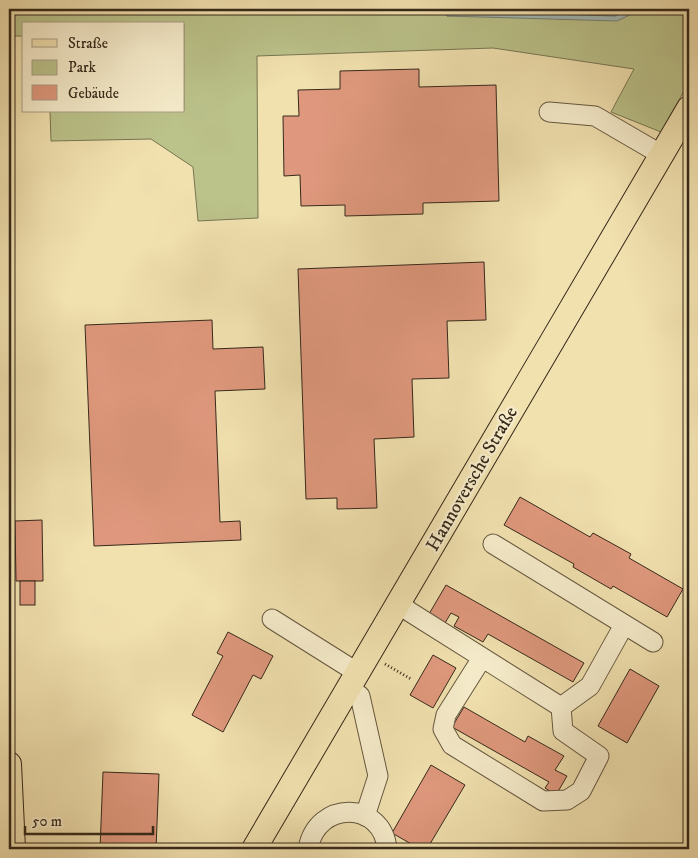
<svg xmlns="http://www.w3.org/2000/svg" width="698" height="858" font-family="'IM FELL DW Pica',serif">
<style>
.green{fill:#bbc28a;stroke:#787652}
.water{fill:#a1bab7;stroke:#768078}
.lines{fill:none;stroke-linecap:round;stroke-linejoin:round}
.shore{stroke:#6c7268;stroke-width:1}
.building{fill:#df987d;stroke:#36291a}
.minor-casing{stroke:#65573f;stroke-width:21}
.major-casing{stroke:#36291a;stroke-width:26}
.path{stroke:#36291a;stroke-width:3;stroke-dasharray:1 2.5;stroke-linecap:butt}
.minor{stroke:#f6eccb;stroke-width:19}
.major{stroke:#f1e1af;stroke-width:24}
.labels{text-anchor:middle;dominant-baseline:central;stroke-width:4.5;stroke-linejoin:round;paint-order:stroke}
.street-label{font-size:19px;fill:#36291a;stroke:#f6eccb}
</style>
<rect width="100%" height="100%" fill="#f1e1af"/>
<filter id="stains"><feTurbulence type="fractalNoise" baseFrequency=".004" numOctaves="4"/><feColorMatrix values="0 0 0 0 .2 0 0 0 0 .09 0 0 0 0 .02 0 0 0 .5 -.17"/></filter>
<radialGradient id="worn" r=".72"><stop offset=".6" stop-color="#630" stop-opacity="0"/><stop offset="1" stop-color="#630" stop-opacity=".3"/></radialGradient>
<polygon class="green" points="9,9 441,9 447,16 634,13 636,9 689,9 689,82 661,132 611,112 634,69 493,48 257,56 258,218 198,221 193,167 151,139 51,141 50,111 184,111 184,24 24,24 24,36 15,36 9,16"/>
<polygon class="water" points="441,9 636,9 634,13 617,21 447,16"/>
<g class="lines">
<polyline class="shore" points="447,9 450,11 615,16 630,9"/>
</g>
<g class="building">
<polygon points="419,69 419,87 496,85 499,201 423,203 423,214 345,216 345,205 301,206 300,175 284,176 283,116 299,116 298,90 340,89 340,71"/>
<polygon points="484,262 486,320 447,321 449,378 412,379 414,437 374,439 377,508 337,509 337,498 306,499 298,269"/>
<polygon points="212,320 213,349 263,347 265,389 215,391 220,522 240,521 241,540 94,546 85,325"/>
<polygon points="520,497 590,537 593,533 631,554 629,558 683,589 667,617 613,586 611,589 573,567 574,564 504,525"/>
<polygon points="42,520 43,581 16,581 15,521"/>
<rect x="20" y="581" width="15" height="24"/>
<polygon points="446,585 584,663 573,682 488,634 483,642 454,626 459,617 451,613 445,623 429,614"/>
<polygon points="228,632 273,656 261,679 253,675 223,732 192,715 223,656 217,653"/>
<polygon points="433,655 456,668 433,708 410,695"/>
<polygon points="630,669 659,686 627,743 598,726"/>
<polygon points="464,707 525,742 528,736 564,756 555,770 567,776 556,795 545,788 549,782 452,727"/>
<polygon points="431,765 465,785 427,849 420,849 392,833"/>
<polygon points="103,772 159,774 156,849 100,849"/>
</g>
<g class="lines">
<defs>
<g id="minor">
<polyline points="549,112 595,116 662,155"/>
<polyline points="493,544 653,642"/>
<polyline points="399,603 410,612 561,707 563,731 599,756 581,791 567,800 543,801 452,745 443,729 446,715 482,658"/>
<polyline points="272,619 358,673"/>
<polyline points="349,687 360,696 378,776 365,816"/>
<polyline points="561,707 590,686 624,625"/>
<path d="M308 849C317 799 383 801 387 849"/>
</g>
<g id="major">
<polyline points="9,764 13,849"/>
<polyline points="254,849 689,108"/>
</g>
</defs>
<use href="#minor" class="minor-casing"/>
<use href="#major" class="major-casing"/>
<polyline class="path" points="385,664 411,679"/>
<use href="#minor" class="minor"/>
<use href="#major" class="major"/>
</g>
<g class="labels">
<g class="street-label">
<text transform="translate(472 479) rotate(-60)">Hannoversche Straße</text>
</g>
</g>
<rect width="698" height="858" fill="none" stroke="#f1e1af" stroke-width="30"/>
<rect x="10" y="10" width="678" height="838" fill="none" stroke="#36291a" stroke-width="2.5"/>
<rect x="15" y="15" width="668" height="828" fill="none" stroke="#36291a"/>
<rect x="22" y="22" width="162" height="90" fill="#f6eccb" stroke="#a99e84"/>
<rect x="32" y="39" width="25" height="8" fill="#f1e1af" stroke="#a99e84"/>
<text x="68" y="48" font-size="15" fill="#36291a">Straße</text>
<rect x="32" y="60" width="25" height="15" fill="#bbc28a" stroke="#a99e84"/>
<text x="68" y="72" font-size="15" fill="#36291a">Park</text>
<rect x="32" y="85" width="25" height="15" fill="#df987d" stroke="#a99e84"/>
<text x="68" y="98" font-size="15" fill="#36291a">Gebäude</text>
<path d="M25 826v8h128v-8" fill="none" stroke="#36291a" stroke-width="2.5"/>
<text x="32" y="826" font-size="15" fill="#36291a" stroke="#f6eccb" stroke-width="4" paint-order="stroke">50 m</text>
<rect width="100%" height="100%" filter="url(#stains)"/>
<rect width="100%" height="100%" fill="url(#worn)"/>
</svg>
